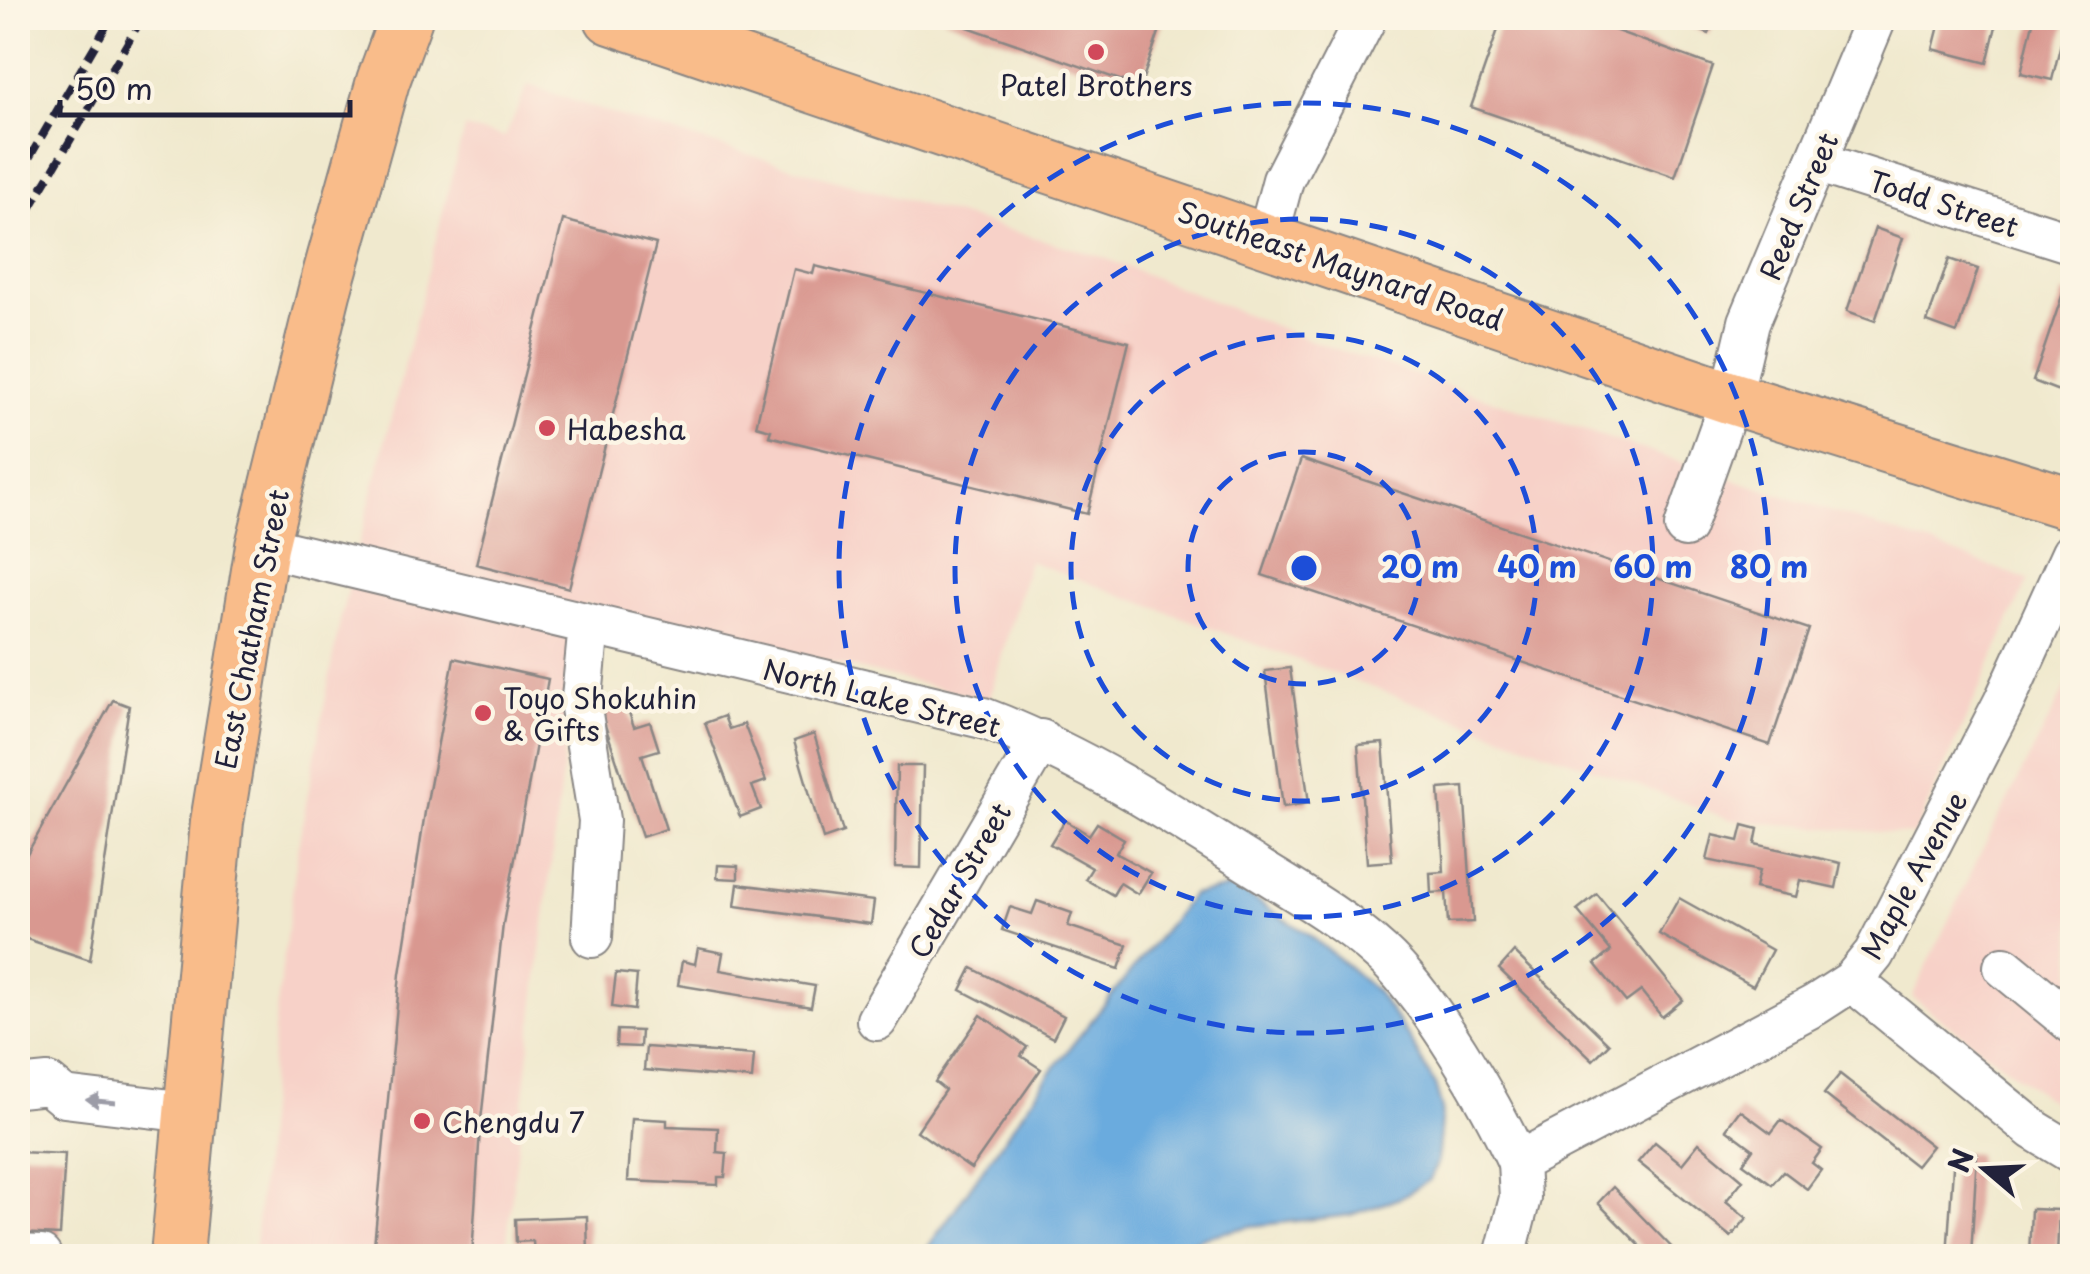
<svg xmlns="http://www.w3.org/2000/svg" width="2090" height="1274" font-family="'Playpen Sans',sans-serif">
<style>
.built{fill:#f7d1c8}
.water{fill:#6aabde;stroke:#46668c;stroke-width:2.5}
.building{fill:#d99890}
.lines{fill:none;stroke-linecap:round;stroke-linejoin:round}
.minor-casing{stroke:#898684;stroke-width:44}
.major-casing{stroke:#898684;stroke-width:56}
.minor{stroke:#fff;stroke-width:40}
.major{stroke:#f9bc8a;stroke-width:52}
.rail{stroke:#22223b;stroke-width:8;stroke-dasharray:15 8;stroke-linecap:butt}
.oneway{fill:#9c9ca7}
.ring{fill:none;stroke:#1d4ed8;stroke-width:5;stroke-dasharray:18 12}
.poi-dot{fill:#d1495b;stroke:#fcf5e5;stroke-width:4}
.labels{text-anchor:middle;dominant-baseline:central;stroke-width:9;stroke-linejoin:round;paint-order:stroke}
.poi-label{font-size:28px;fill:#22223b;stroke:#fcf5e5;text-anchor:start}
.street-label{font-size:28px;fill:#22223b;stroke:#fcf5e5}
.centre{fill:#1d4ed8;stroke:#fcf5e5;stroke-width:5}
.ring-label{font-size:30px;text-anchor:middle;font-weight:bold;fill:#1d4ed8;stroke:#fcf5e5;stroke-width:9;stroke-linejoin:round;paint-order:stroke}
</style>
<rect width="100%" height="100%" fill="#fcf5e5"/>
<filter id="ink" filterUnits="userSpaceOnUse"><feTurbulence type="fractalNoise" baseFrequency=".01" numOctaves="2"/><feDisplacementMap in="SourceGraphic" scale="20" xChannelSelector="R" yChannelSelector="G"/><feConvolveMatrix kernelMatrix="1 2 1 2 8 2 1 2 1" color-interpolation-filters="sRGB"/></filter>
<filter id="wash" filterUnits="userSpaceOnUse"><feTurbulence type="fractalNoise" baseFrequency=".0048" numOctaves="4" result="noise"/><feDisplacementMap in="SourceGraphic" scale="40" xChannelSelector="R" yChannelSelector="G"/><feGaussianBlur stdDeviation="2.25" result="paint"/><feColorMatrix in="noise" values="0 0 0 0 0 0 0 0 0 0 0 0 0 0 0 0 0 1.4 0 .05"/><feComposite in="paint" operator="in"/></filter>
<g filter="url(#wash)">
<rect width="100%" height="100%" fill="#f0e9ce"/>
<g class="built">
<polygon points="528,85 627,119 1102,257 1315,342 1933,545 2028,580 1914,835 1732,820 1029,561 989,700 585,604 577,644 505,1256 254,1256 275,1021 299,841 341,616 464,128 505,137"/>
<polygon points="2072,675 2072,1117 1912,997 1980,854"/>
</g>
<polygon class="water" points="1235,887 1308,934 1345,964 1376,991 1409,1038 1435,1085 1442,1109 1437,1163 1430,1180 1397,1199 1351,1215 1251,1226 1204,1237 1161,1256 922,1256 1053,1069 1192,895"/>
<g id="blocks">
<g class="building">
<polygon points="942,18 1164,18 1140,87"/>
<polygon points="1502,18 1581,18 1713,66 1675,177 1471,107"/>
<polygon points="1669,18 1716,18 1709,34"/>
<polygon points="1941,18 1998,18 1987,63 1933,49"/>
<polygon points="2034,18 2067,18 2052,80 2021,73"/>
<polygon points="563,220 656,244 569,588 476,564"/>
<polygon points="1875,228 1903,238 1875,321 1847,311"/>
<polygon points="1949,259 1978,269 1957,333 1927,322"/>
<polygon points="815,266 1129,342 1087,514 769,436 771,430 756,426 794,269 813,274"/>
<polygon points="2063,293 2072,296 2072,353 2059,391 2033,381"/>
<polygon points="1301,459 1809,629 1770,745 1262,575"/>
<polygon points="454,658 548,679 503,924 480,1129 472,1256 373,1256 400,974 425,812"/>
<polygon points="1290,668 1309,803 1283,807 1265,671"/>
<polygon points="623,695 634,727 650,722 659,750 642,755 666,829 642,837 598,704"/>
<polygon points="113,700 129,706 90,960 18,936 18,870"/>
<polygon points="724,716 729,729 744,724 766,781 752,786 761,809 740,817 705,723"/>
<polygon points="814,734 843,832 823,839 794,741"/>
<polygon points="1383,743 1392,861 1367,863 1358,745"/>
<polygon points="897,766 923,766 921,868 895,867"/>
<polygon points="1464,787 1473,922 1448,923 1446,892 1431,893 1430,873 1444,872 1439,789"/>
<polygon points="1065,820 1089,835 1097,823 1124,839 1116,853 1151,873 1138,894 1120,883 1113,895 1085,879 1092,868 1050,844"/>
<polygon points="1743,825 1758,829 1755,844 1841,863 1836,888 1800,880 1796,897 1755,888 1759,871 1707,860 1713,835 1739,841"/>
<polygon points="718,865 738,866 738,879 717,878"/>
<polygon points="738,884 874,901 871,924 735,906"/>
<polygon points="1597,894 1683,1000 1662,1017 1641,991 1626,1002 1595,964 1611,951 1577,910"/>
<polygon points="1679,898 1772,950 1753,986 1659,934"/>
<polygon points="1037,901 1072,913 1068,926 1127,945 1119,969 1002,930 1010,907 1032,914"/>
<polygon points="698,948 723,953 720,970 815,986 811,1007 678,985 682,961 695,964"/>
<polygon points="1514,952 1609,1044 1593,1060 1499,969"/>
<polygon points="972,968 1064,1016 1053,1038 961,990"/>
<polygon points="616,973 637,975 634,1010 612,1007"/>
<polygon points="981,1015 1027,1047 1021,1056 1041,1069 971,1169 917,1131 945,1090 935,1082"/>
<polygon points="617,1030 641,1031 640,1047 616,1046"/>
<polygon points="646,1047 754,1055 752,1079 644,1070"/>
<polygon points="1840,1074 1932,1146 1916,1166 1824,1094"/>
<polygon points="1740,1110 1771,1133 1781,1120 1822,1149 1812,1163 1821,1170 1807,1189 1783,1171 1772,1184 1743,1163 1753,1149 1726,1129"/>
<polygon points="632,1118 667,1120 667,1126 718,1128 717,1152 727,1153 725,1177 718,1177 718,1185 628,1181"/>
<polygon points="1655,1142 1682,1164 1699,1143 1743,1180 1726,1201 1747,1218 1731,1237 1638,1162"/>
<polygon points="18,1152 65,1154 60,1235 18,1233"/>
<polygon points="1954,1152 1977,1154 1971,1256 1947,1256"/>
<polygon points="1613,1187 1680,1256 1650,1256 1598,1203"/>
<polygon points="2031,1209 2059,1210 2057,1256 2029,1256"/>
<polygon points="587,1216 588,1256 534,1256 533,1241 516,1242 515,1219"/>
</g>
</g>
</g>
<g filter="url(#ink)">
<use href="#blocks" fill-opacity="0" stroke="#898684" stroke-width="2.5"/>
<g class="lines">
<defs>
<g id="minor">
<polyline points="1816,162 2072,243"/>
<polyline points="1267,240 1283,180 1366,18"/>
<polyline points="1685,527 1731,398 1749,322 1876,18"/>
<path d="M262 546 983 718C1081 755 1168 811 1256 867 1298 893 1345 920 1381 953 1429 996 1491 1103 1518 1162"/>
<polyline points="589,625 581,708 599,820 592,937"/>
<polyline points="2004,967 2072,1023"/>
<polyline points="1852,981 2034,1130 2072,1153"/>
<polyline points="877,1020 1041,740"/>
<polyline points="18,1087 48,1084 64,1097 188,1112"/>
<polyline points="18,1255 41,1256"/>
<polyline points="1505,1256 1520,1198 1518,1162 1815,1005 1852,981 1874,954 2004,702 2072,553"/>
</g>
<g id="major">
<polyline points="611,18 1731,398 2072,504"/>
<polyline points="177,1256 217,822 262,546 324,293 383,81 406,18"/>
</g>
</defs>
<use href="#minor" class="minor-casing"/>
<use href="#major" class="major-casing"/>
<use href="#minor" class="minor"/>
<use href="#major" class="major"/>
<g class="rail">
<polyline points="18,177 111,18"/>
<polyline points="18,229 142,18"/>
</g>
</g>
<defs><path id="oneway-solid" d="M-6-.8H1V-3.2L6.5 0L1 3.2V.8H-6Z" transform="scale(2.5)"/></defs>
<use class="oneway" href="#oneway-solid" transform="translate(101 1101) rotate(-174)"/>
</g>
<g class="ring">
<circle cx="1304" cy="568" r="116"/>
<circle cx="1304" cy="568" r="233"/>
<circle cx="1304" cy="568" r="349"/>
<circle cx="1304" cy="568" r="465"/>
</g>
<g class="poi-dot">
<circle cx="1096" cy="52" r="10"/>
<circle cx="547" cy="428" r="10"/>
<circle cx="483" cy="713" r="10"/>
<circle cx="422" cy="1121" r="10"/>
</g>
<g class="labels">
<g class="poi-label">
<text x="1096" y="84" text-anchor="middle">Patel Brothers</text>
<text x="567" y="428">Habesha</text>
<text x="503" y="697">Toyo Shokuhin<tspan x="503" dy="32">&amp; Gifts</tspan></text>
<text x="442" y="1121">Chengdu 7</text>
</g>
<g class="street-label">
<text transform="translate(1944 203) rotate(18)">Todd Street</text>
<text transform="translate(1798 206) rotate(-67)">Reed Street</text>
<text transform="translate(1341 265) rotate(19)">Southeast Maynard Road</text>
<text transform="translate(251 629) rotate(-79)">East Chatham Street</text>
<text transform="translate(882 697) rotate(14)">North Lake Street</text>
<text transform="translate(1913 875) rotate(-61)">Maple Avenue</text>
<text transform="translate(959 880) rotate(-60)">Cedar Street</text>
</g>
</g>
<circle cx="1304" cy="568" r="15" class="centre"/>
<g class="ring-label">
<text x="1420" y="578">20 m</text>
<text x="1537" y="578">40 m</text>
<text x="1653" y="578">60 m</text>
<text x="1769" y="578">80 m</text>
</g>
<rect width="2090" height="1274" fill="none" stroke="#fcf5e5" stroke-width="60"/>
<g transform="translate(1985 1169) rotate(289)" stroke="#fcf5e5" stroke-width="8" paint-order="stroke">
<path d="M0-8L18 38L0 25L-18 38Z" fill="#22223b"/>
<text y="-15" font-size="28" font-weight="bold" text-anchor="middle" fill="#22223b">N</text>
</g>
<path d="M60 100v15h290v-15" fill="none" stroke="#22223b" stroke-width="5"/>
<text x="75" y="100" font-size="30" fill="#22223b" stroke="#fcf5e5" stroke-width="8" paint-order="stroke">50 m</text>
</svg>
